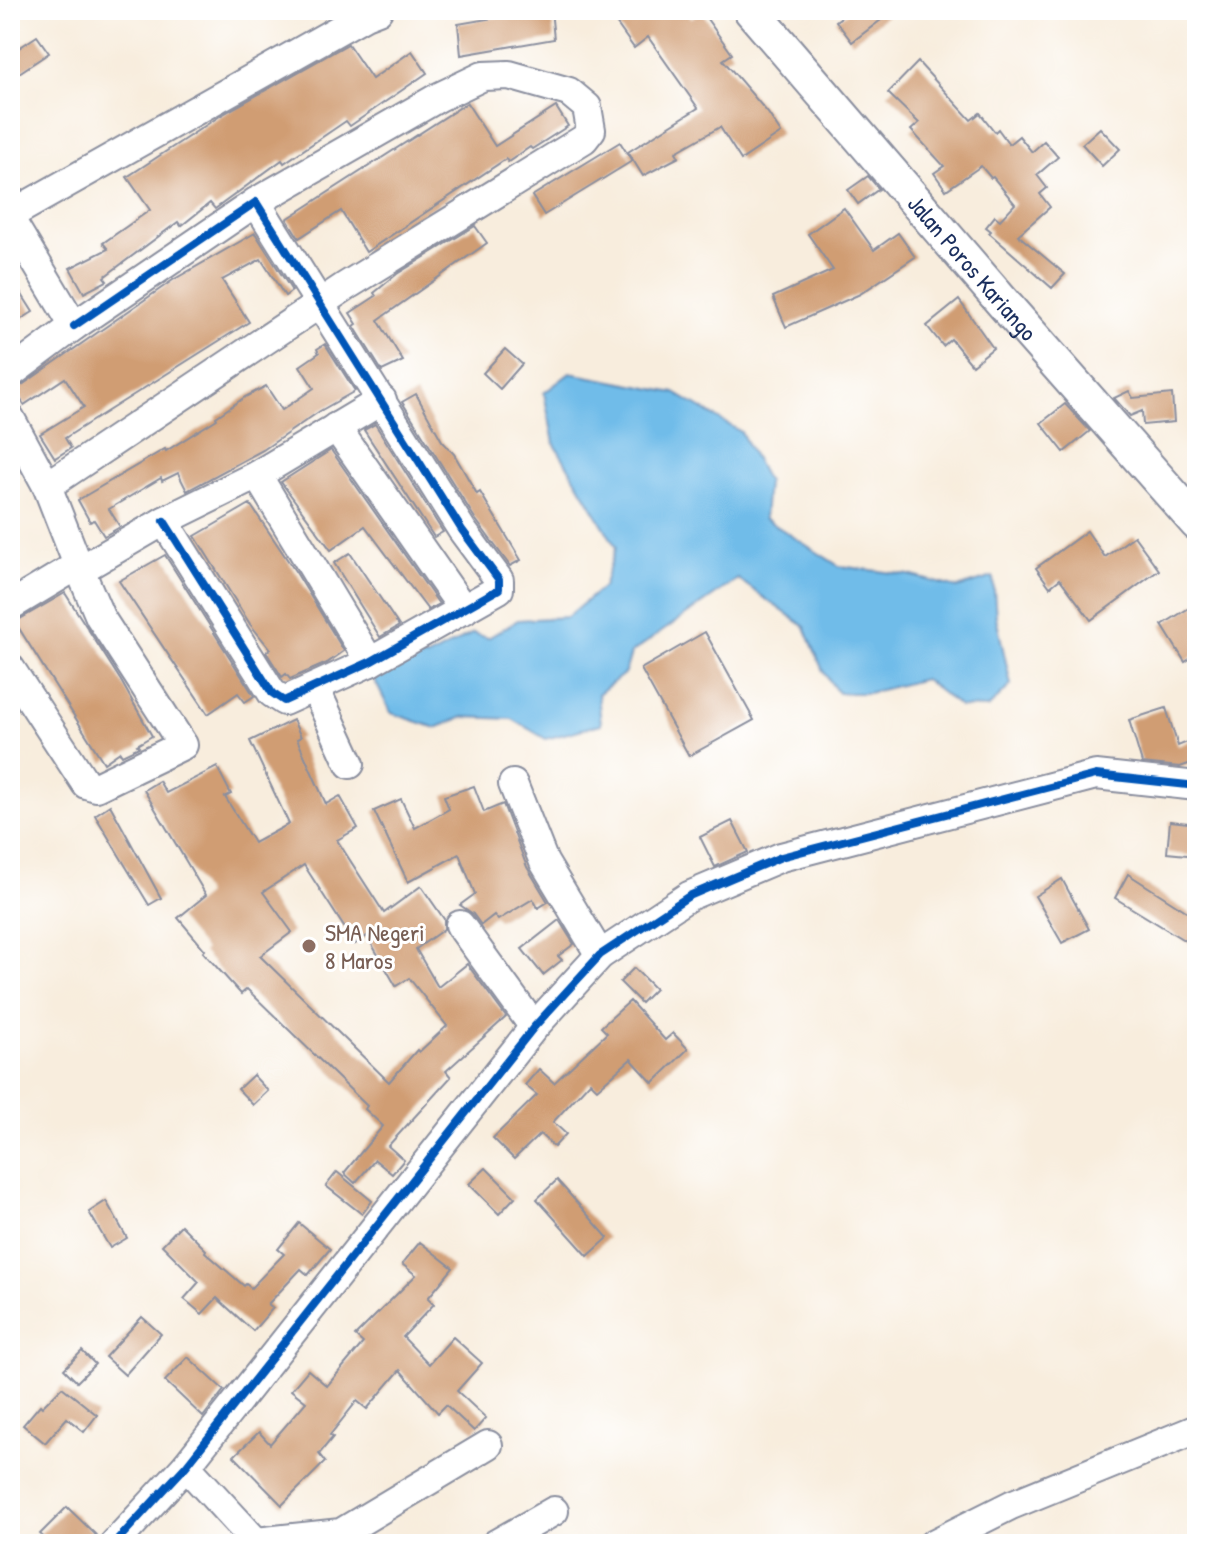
<svg xmlns="http://www.w3.org/2000/svg" width="1207" height="1554" font-family="'Patrick Hand',sans-serif">
<style>
.water{fill:#70bce9;stroke:#4676a4;stroke-width:2}
.building{fill:#d09d73;fill-rule:evenodd}
.lines{fill:none;stroke-linecap:round;stroke-linejoin:round}
.minor-casing{stroke:#8a8e9e;stroke-width:32}
.major-casing{stroke:#8a8e9e;stroke-width:38}
.minor{stroke:#fff;stroke-width:28}
.major{stroke:#fff;stroke-width:34}
.cycleway-casing{stroke:#fff;stroke-width:13}
.cycleway{stroke:#0057b8;stroke-width:8}
.education-dot{fill:#8d6e63;stroke:#fff;stroke-width:3}
.labels{text-anchor:middle;dominant-baseline:central;stroke-width:6;stroke-linejoin:round;paint-order:stroke}
.street-label{font-size:24px;fill:#1b2f5e;stroke:#fff}
.education-label{font-size:24px;fill:#785e54;stroke:#fff;text-anchor:start}
</style>
<rect width="100%" height="100%" fill="#fff"/>
<filter id="ink" filterUnits="userSpaceOnUse"><feTurbulence type="fractalNoise" baseFrequency=".0125" numOctaves="2"/><feDisplacementMap in="SourceGraphic" scale="16" xChannelSelector="R" yChannelSelector="G"/><feConvolveMatrix kernelMatrix="1 2 1 2 8 2 1 2 1" color-interpolation-filters="sRGB"/></filter>
<filter id="wash" filterUnits="userSpaceOnUse"><feTurbulence type="fractalNoise" baseFrequency=".006" numOctaves="4" result="noise"/><feDisplacementMap in="SourceGraphic" scale="32" xChannelSelector="R" yChannelSelector="G"/><feGaussianBlur stdDeviation="1.8" result="paint"/><feColorMatrix in="noise" values="0 0 0 0 0 0 0 0 0 0 0 0 0 0 0 0 0 1.4 0 .05"/><feComposite in="paint" operator="in"/></filter>
<g filter="url(#wash)">
<rect width="100%" height="100%" fill="#f8eddd"/>
<polygon class="water" points="570,373 675,393 741,432 767,482 764,518 839,566 909,575 957,588 993,577 996,617 1011,685 988,708 960,707 924,679 868,693 838,693 823,671 805,627 738,579 631,653 625,673 598,694 601,724 546,739 512,719 463,717 436,728 391,713 372,675 404,656 426,658 473,633 488,638 518,620 567,617 603,587 616,547 554,443 544,393"/>
<g id="blocks">
<g class="building">
<polygon points="540,10 551,10 554,39 461,55 458,24"/>
<polygon points="628,10 685,10 691,18 702,12 732,54 723,60 768,113 781,133 741,160 720,127 676,152 679,157 643,176 628,152 698,108 648,37 634,48 614,20"/>
<polygon points="851,10 894,10 852,42 836,21"/>
<polygon points="37,36 49,53 10,79 10,54"/>
<polygon points="348,44 372,79 412,51 427,73 350,126 346,121 284,163 282,160 215,209 210,203 181,226 178,222 104,277 107,281 84,293 70,268 108,249 103,243 150,210 127,177 220,116"/>
<polygon points="918,62 971,120 980,113 995,132 998,129 1009,144 1019,136 1032,152 1044,141 1058,157 1037,175 1047,188 1040,194 1050,207 1018,235 1065,274 1052,288 989,233 991,231 986,227 995,216 1000,220 1015,204 993,177 991,178 981,166 946,190 934,173 944,166 911,130 919,123 888,93"/>
<polygon points="467,103 495,146 556,107 568,126 532,149 530,147 508,162 506,159 366,252 341,211 299,238 287,219"/>
<polygon points="1100,128 1120,149 1102,166 1082,144"/>
<polygon points="620,142 632,161 544,215 532,196"/>
<polygon points="868,176 879,189 858,204 848,190"/>
<polygon points="844,208 874,250 898,233 915,257 860,294 786,327 773,297 833,270 808,234"/>
<polygon points="475,226 487,243 378,320 403,361 382,371 354,326 357,324 350,313 376,296 374,293 397,274"/>
<polygon points="255,233 292,291 285,296 261,259 222,280 249,322 65,438 71,448 55,458 40,434 84,407 65,378 24,405 15,390 173,280"/>
<polygon points="21,293 33,312 10,326 10,300"/>
<polygon points="959,300 993,348 972,365 951,339 943,346 927,326"/>
<polygon points="325,344 355,391 320,411 263,450 187,491 178,473 162,481 161,478 109,509 120,527 104,536 94,520 90,522 78,500 165,449 166,451 217,419 216,417 245,397 266,386 282,410 314,388 300,366 319,353 317,349"/>
<polygon points="505,349 522,364 500,389 483,373"/>
<polygon points="1129,391 1133,398 1172,394 1174,422 1143,425 1142,411 1130,416 1114,398"/>
<polygon points="416,394 442,441 454,454 477,494 480,492 521,560 510,566 476,520 402,402"/>
<polygon points="1065,404 1090,431 1064,452 1041,423"/>
<polygon points="375,424 443,532 434,537 364,430"/>
<polygon points="331,450 439,604 428,610 365,526 331,550 284,486 281,482"/>
<polygon points="250,504 297,574 344,651 327,663 290,679 286,674 282,677 266,652 270,649 250,624 195,536"/>
<polygon points="1087,531 1105,557 1134,536 1159,570 1091,620 1060,579 1050,587 1036,568"/>
<polygon points="350,553 399,626 380,637 334,563"/>
<polygon points="165,555 254,696 245,702 238,693 208,714 119,581"/>
<polygon points="65,593 121,681 152,736 137,745 139,747 122,755 120,752 104,763 15,622"/>
<polygon points="1197,603 1197,654 1185,662 1162,625"/>
<polygon points="705,632 754,720 689,756 641,669"/>
<polygon points="1166,708 1178,746 1197,738 1197,761 1180,767 1142,763 1129,720"/>
<path d="M293 720 301 737 297 739 326 804 340 796 358 828 337 840 384 913 421 886 444 919V929L416 949 438 987 467 964 506 1017 446 1071 451 1077 388 1146 404 1160 392 1174 375 1160 355 1183 344 1173 383 1126 365 1109 367 1106 247 989 241 994 203 952 205 950 178 918 206 895 144 790 159 781 166 793 217 767 231 794 225 797 254 843 289 824 250 741ZM304 865 355 944 367 936 396 986 409 978 447 1026 419 1052 417 1050 389 1082 260 956 292 932 263 892Z"/>
<polygon points="474,786 484,812 503,804 527,867 548,902 538,908 533,899 498,920 494,915 481,925 473,914 460,905 475,894 459,854 408,882 374,811 401,799 415,828 449,809 444,796"/>
<polygon points="110,805 161,898 149,905 95,815"/>
<polygon points="732,821 748,852 715,867 700,837"/>
<polygon points="1170,821 1197,824 1197,856 1167,853"/>
<polygon points="1128,874 1197,918 1197,948 1115,898"/>
<polygon points="1062,879 1089,929 1062,943 1035,896"/>
<polygon points="559,920 574,944 558,956 562,960 543,975 522,949"/>
<polygon points="634,968 655,989 641,1003 620,982"/>
<polygon points="630,1001 665,1040 673,1033 688,1049 653,1083 631,1059 597,1089 590,1082 553,1122 566,1134 554,1147 540,1134 514,1159 493,1138 537,1095 525,1085 539,1069 554,1083 607,1033 601,1027"/>
<polygon points="253,1075 268,1091 253,1105 238,1089"/>
<polygon points="486,1168 515,1197 499,1214 469,1184"/>
<polygon points="337,1172 372,1201 362,1214 326,1186"/>
<polygon points="557,1180 608,1238 588,1256 537,1199"/>
<polygon points="106,1201 127,1238 110,1248 89,1212"/>
<polygon points="299,1223 330,1249 308,1275 301,1269 268,1304 273,1308 253,1331 217,1298 202,1314 184,1299 199,1282 162,1245 181,1225 206,1250 205,1252 244,1286 246,1284 251,1288 284,1254 278,1249"/>
<polygon points="420,1242 453,1268 428,1298 434,1304 403,1337 429,1364 453,1337 482,1363 457,1391 486,1418 474,1431 446,1405 438,1413 400,1370 367,1409 357,1401 330,1435 333,1437 319,1454 325,1462 282,1505 234,1456 259,1432 270,1444 306,1402 291,1390 308,1370 327,1386 363,1343 355,1336 416,1275 402,1264"/>
<polygon points="142,1317 161,1334 125,1375 105,1357"/>
<polygon points="82,1351 95,1364 77,1382 64,1369"/>
<polygon points="188,1357 224,1390 203,1417 165,1381"/>
<polygon points="62,1387 97,1415 84,1432 67,1418 45,1443 23,1425 40,1405 42,1407"/>
<polygon points="67,1507 96,1535 87,1544 51,1544 40,1534"/>
</g>
</g>
</g>
<g filter="url(#ink)">
<use href="#blocks" fill-opacity="0" stroke="#8a8e9e" stroke-width="2"/>
<g class="lines">
<defs>
<g id="minor">
<polyline points="10,215 365,15 378,10"/>
<polyline points="10,219 74,326 10,374"/>
<polyline points="74,326 256,202 462,530 499,580 499,589 370,662 284,701 272,693 164,521"/>
<polyline points="10,418 47,486 80,570 164,521 257,475 382,400"/>
<polyline points="336,427 464,610"/>
<polyline points="257,475 370,662"/>
<polyline points="47,486 346,286 584,139 591,130 587,107 569,92 509,75 483,76 439,97 256,202"/>
<polyline points="10,606 78,565"/>
<polyline points="10,668 82,778 86,784 96,787 183,745 100,617 80,570"/>
<polyline points="315,688 350,764"/>
<polyline points="513,784 544,862 600,955"/>
<polyline points="460,925 534,1027"/>
<polyline points="186,1466 256,1542 341,1533 488,1445"/>
<polyline points="114,1544 186,1466 534,1027 600,955 689,896 781,857 1096,775 1197,786"/>
<polyline points="496,1544 554,1511"/>
<polyline points="933,1544 1011,1505 1197,1429"/>
</g>
<g id="major">
<path id="s1" d="M751 10 1004 304 1197 523"/>
</g>
</defs>
<use href="#minor" class="minor-casing"/>
<use href="#major" class="major-casing"/>
<use href="#minor" class="minor"/>
<use href="#major" class="major"/>
<defs>
<g id="cycleway">
<polyline points="74,326 256,202 462,530 499,580 499,589 370,662 284,701 272,693 164,521"/>
<polyline points="114,1544 186,1466 534,1027 600,955 689,896 781,857 1096,775 1197,786"/>
</g>
</defs>
<use href="#cycleway" class="cycleway-casing"/>
<use href="#cycleway" class="cycleway"/>
</g>
</g>
<circle class="education-dot" cx="309" cy="946" r="8"/>
<g class="labels">
<g class="street-label">
<text stroke="none"><textPath href="#s1" startOffset="340">Jalan Poros Kariango</textPath></text>
</g>
<g class="education-label">
<text x="325" y="932">SMA Negeri<tspan x="325" dy="28">8 Maros</tspan></text>
</g>
</g>
<rect width="1207" height="1554" fill="none" stroke="#fff" stroke-width="40"/>
</svg>
